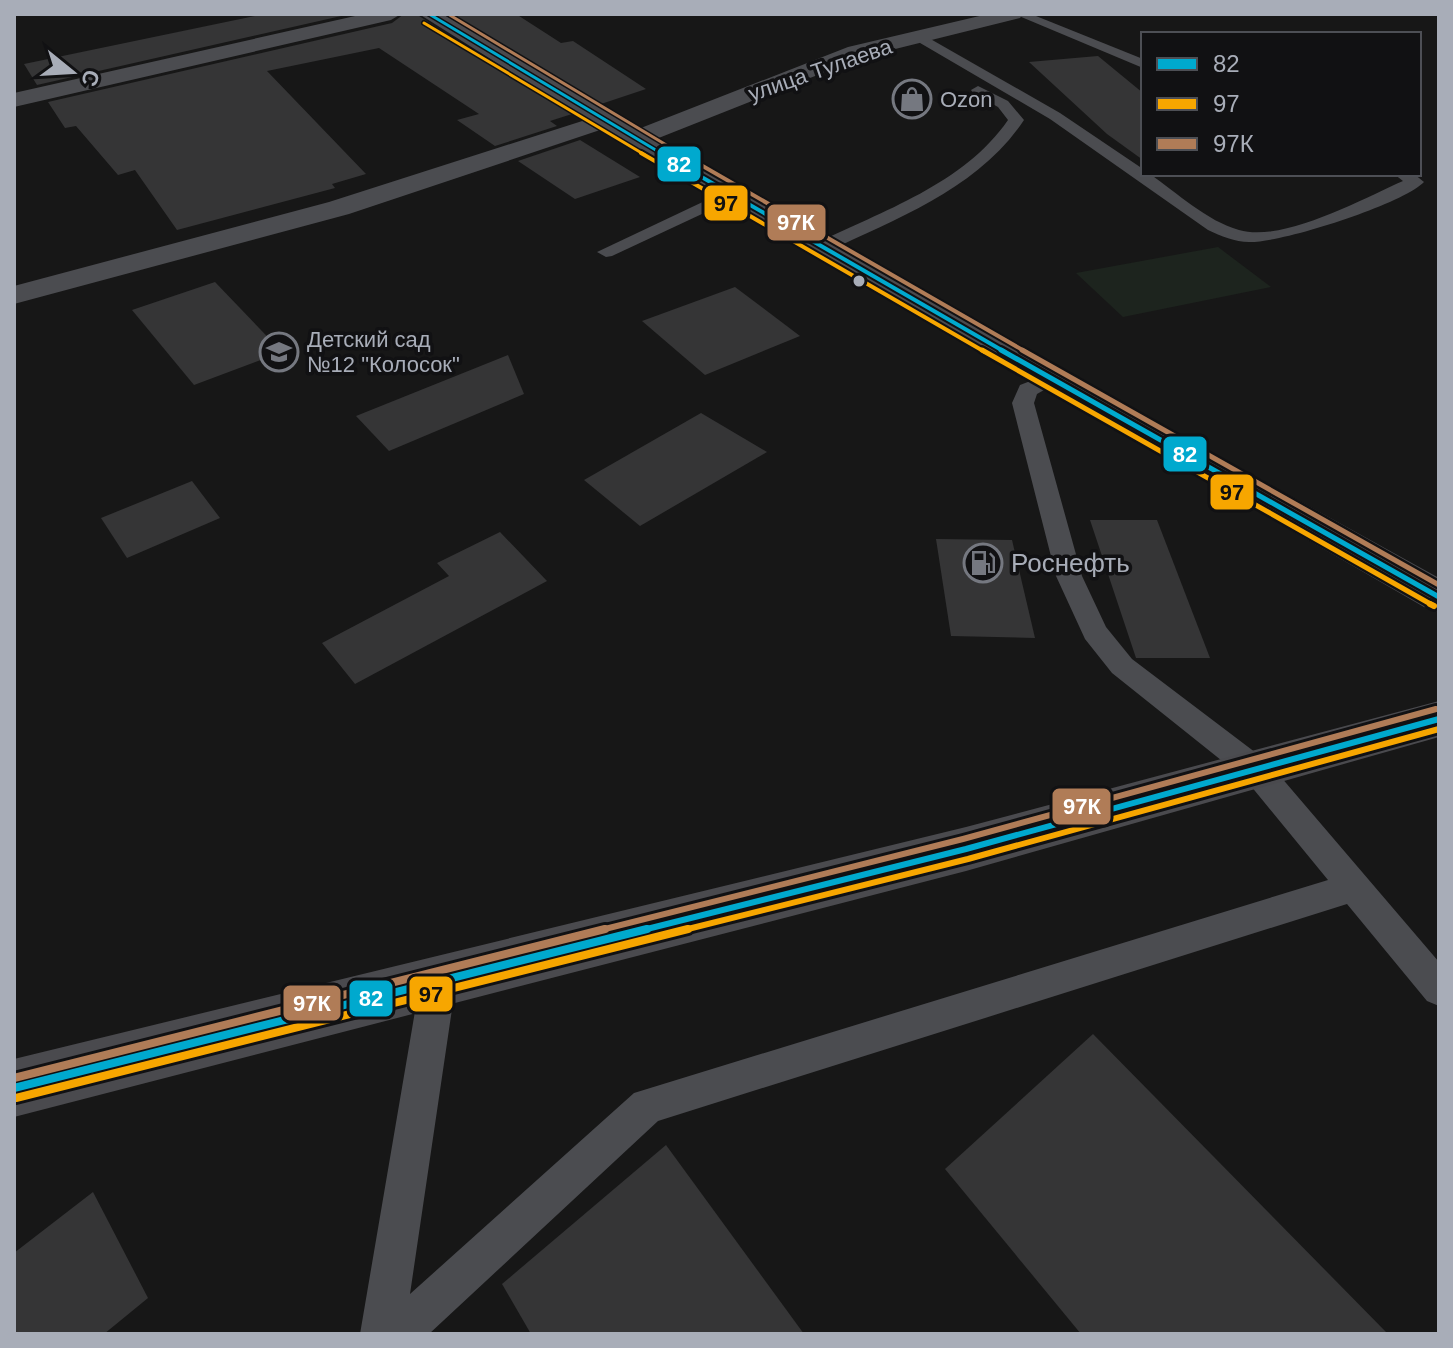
<svg xmlns="http://www.w3.org/2000/svg" width="1453" height="1348" font-family="Helvetica,sans-serif">
<style>
.green{fill:#1d241e}
.building{fill:#353536}
.lines{fill:none;stroke-linecap:round;stroke-linejoin:round}
.service{fill:#4b4c50;fill-rule:evenodd}
.minor{fill:#4b4c50;fill-rule:evenodd}
.secondary{fill:#4a4a4e;fill-rule:evenodd}
.bus-1-far4-casing{stroke:#111113;stroke-width:6}
.bus-1-far3-casing{stroke:#111113;stroke-width:8}
.bus-1-far2-casing{stroke:#111113;stroke-width:10}
.bus-1-far1-casing{stroke:#111113;stroke-width:12}
.bus-1-casing{stroke:#111113;stroke-width:14}
.bus-2-far4-casing{stroke:#111113;stroke-width:6}
.bus-2-far3-casing{stroke:#111113;stroke-width:8}
.bus-2-far2-casing{stroke:#111113;stroke-width:10}
.bus-2-far1-casing{stroke:#111113;stroke-width:12}
.bus-2-casing{stroke:#111113;stroke-width:14}
.bus-3-far4-casing{stroke:#111113;stroke-width:6}
.bus-3-far3-casing{stroke:#111113;stroke-width:8}
.bus-3-far2-casing{stroke:#111113;stroke-width:10}
.bus-3-far1-casing{stroke:#111113;stroke-width:12}
.bus-3-casing{stroke:#111113;stroke-width:14}
.bus-1-far4{stroke:#00a9ce;stroke-width:3}
.bus-1-far3{stroke:#00a9ce;stroke-width:4}
.bus-1-far2{stroke:#00a9ce;stroke-width:5}
.bus-1-far1{stroke:#00a9ce;stroke-width:6}
.bus-1{stroke:#00a9ce;stroke-width:8}
.bus-2-far4{stroke:#f7a600;stroke-width:3}
.bus-2-far3{stroke:#f7a600;stroke-width:4}
.bus-2-far2{stroke:#f7a600;stroke-width:5}
.bus-2-far1{stroke:#f7a600;stroke-width:6}
.bus-2{stroke:#f7a600;stroke-width:8}
.bus-3-far4{stroke:#b07c57;stroke-width:3}
.bus-3-far3{stroke:#b07c57;stroke-width:4}
.bus-3-far2{stroke:#b07c57;stroke-width:5}
.bus-3-far1{stroke:#b07c57;stroke-width:6}
.bus-3{stroke:#b07c57;stroke-width:8}
.bus-dot{fill:#a8adb8;stroke:#111113;stroke-width:3}
.labels{text-anchor:middle;dominant-baseline:central;stroke-width:7;stroke-linejoin:round;paint-order:stroke}
.far-street-label{font-size:22px;fill:#a8adb8;stroke:#111113}
.far-poi-label{font-size:22px;fill:#a8adb8;stroke:#111113;text-anchor:start}
.poi-label{font-size:26px;fill:#a8adb8;stroke:#111113;text-anchor:start}
.line-badge{stroke:#111113;stroke-width:3}
.badge-label{font-size:22px;text-anchor:middle;font-weight:bold;fill:#fff}
.pale-badge-label{font-size:22px;text-anchor:middle;font-weight:bold;fill:#111}
</style>
<rect width="100%" height="100%" fill="#171717"/>
<polygon class="green" points="1218,247 1271,287 1123,317 1076,273"/>
<g class="building">
<polygon points="264,14 350,14 37,85 24,64"/>
<polygon points="404,14 416,14 572,114 550,121 557,126 495,146 457,120 479,114 379,48 267,71 366,174 332,184 335,188 177,230 135,170 118,175 76,126 65,128 48,102 392,23"/>
<polygon points="449,14 516,14 561,43 573,41 646,89 601,104"/>
<polygon points="1098,56 1143,93 1143,160 1107,134 1029,62"/>
<polygon points="580,140 640,177 575,199 518,161"/>
<polygon points="215,282 282,352 194,385 132,310"/>
<polygon points="735,287 800,336 705,375 642,321"/>
<polygon points="508,355 524,394 389,451 356,416"/>
<polygon points="701,413 767,452 640,526 584,480"/>
<polygon points="192,481 220,518 127,558 101,518"/>
<polygon points="1090,520 1157,520 1210,658 1136,658"/>
<polygon points="500,532 547,581 355,684 322,643 449,576 437,563"/>
<polygon points="936,539 1012,540 1035,638 951,636"/>
<polygon points="1093,1034 1388,1334 1081,1334 945,1169"/>
<polygon points="666,1145 804,1334 531,1334 502,1284"/>
<polygon points="93,1192 148,1298 104,1334 14,1334 14,1253"/>
</g>
<g class="lines">
<g class="service">
<polygon points="1014,14 1031,14 1143,59 1143,68"/>
<path d="M920 33 1060 113 1143 169V174H1150C1177 193 1207 221 1239 230 1283 243 1362 199 1403 181L1394 174H1414L1424 182C1403 204 1282 243 1249 242 1235 242 1221 236 1208 230L1050 119 915 40 913 37Z"/>
<path d="M978 86 1008 101 1024 120C978 189 899 217 827 252H815V244C882 211 964 184 1008 120L998 107 973 93 971 90Z"/>
<polygon points="728,190 734,191 734,199 612,256 606,257 597,252"/>
<polygon points="1054,372 1065,378 1037,394 1034,403 1082,576 1106,627 1132,659 1268,762 1439,962 1439,1006 1427,1001 1347,904 658,1121 429,1334 360,1334 420,982 426,970 438,965 450,970 456,982 410,1294 634,1093 1328,880 1246,780 1112,673 1085,639 1056,576 1012,403 1020,385"/>
</g>
<g class="minor">
<polygon points="364,14 401,14 391,20 14,107 14,93"/>
<polygon points="988,14 1023,14 1020,18 863,57 641,145 623,145 620,140 623,135 848,47"/>
<polygon points="601,115 609,117 613,122 609,127 349,214 14,304 14,286 329,202"/>
</g>
<g class="secondary">
<polygon points="419,14 443,14 814,233 1439,578 1439,612 1424,607 669,171"/>
<polygon points="1439,701 1439,737 966,871 14,1117 14,1059 966,827"/>
</g>
<defs>
<polyline id="bus-1-far4" points="429,14 664,155"/>
<polyline id="bus-1-far3" points="660,153 1005,352"/>
<polyline id="bus-1-far2" points="1001,350 1439,597"/>
<polyline id="bus-1-far1" points="639,931 966,849 1439,719"/>
<polyline id="bus-1" points="14,1088 647,929"/>
<polyline id="bus-2-far4" points="424,23 645,155"/>
<polyline id="bus-2-far3" points="641,153 985,352"/>
<polyline id="bus-2-far2" points="982,350 1434,606"/>
<g id="bus-2-far1">
<polyline points="1430,604 1434,606"/>
<polyline points="680,931 968,859 1439,729"/>
</g>
<polyline id="bus-2" points="16,1098 688,929"/>
<polyline id="bus-3-far4" points="448,14 683,155"/>
<polyline id="bus-3-far3" points="680,153 1026,352"/>
<polyline id="bus-3-far2" points="1022,350 1439,585"/>
<polyline id="bus-3-far1" points="597,931 963,839 1436,709"/>
<polyline id="bus-3" points="14,1078 605,929"/>
</defs>
<use href="#bus-1-far4" class="bus-1-far4-casing"/>
<use href="#bus-1-far3" class="bus-1-far3-casing"/>
<use href="#bus-1-far2" class="bus-1-far2-casing"/>
<use href="#bus-1-far1" class="bus-1-far1-casing"/>
<use href="#bus-1" class="bus-1-casing"/>
<use href="#bus-2-far4" class="bus-2-far4-casing"/>
<use href="#bus-2-far3" class="bus-2-far3-casing"/>
<use href="#bus-2-far2" class="bus-2-far2-casing"/>
<use href="#bus-2-far1" class="bus-2-far1-casing"/>
<use href="#bus-2" class="bus-2-casing"/>
<use href="#bus-3-far4" class="bus-3-far4-casing"/>
<use href="#bus-3-far3" class="bus-3-far3-casing"/>
<use href="#bus-3-far2" class="bus-3-far2-casing"/>
<use href="#bus-3-far1" class="bus-3-far1-casing"/>
<use href="#bus-3" class="bus-3-casing"/>
<use href="#bus-1-far4" class="bus-1-far4"/>
<use href="#bus-1-far3" class="bus-1-far3"/>
<use href="#bus-1-far2" class="bus-1-far2"/>
<use href="#bus-1-far1" class="bus-1-far1"/>
<use href="#bus-1" class="bus-1"/>
<use href="#bus-2-far4" class="bus-2-far4"/>
<use href="#bus-2-far3" class="bus-2-far3"/>
<use href="#bus-2-far2" class="bus-2-far2"/>
<use href="#bus-2-far1" class="bus-2-far1"/>
<use href="#bus-2" class="bus-2"/>
<use href="#bus-3-far4" class="bus-3-far4"/>
<use href="#bus-3-far3" class="bus-3-far3"/>
<use href="#bus-3-far2" class="bus-3-far2"/>
<use href="#bus-3-far1" class="bus-3-far1"/>
<use href="#bus-3" class="bus-3"/>
</g>
<defs>
<symbol id="shop-ring" viewBox="-11 -11 22 22"><circle r="9.5" fill="#111113" stroke="#757880" stroke-width="1.5"/><path d="M-5-2.5h2.3a2.7 3.5 0 0 1 5.4 0H5L5.5 6h-11ZM-1.5-2.5h3a1.5 2.3 0 0 0-3 0Z" fill="#757880"/></symbol>
<symbol id="school-ring" viewBox="-11 -11 22 22"><circle r="9.5" fill="#111113" stroke="#757880" stroke-width="1.5"/><path d="M0-5L7-2L0 1L-7-2ZM-4 1L0 2.5L4 1V4Q0 6-4 4Z" fill="#757880"/></symbol>
<symbol id="fuel-ring" viewBox="-11 -11 22 22"><circle r="9.5" fill="#111113" stroke="#757880" stroke-width="1.5"/><path d="M-5.5-6h7V0h2V4h1.3V-2.5L3-4.5l.8-.8L6-3V5H2.5V1h-1V6h-7ZM-4.2-4.7v3.2H.2V-4.7Z" fill="#757880"/></symbol>
</defs>
<g fill-rule="evenodd">
<use href="#shop-ring" x="890" y="77" width="44" height="44"/>
<use href="#school-ring" x="257" y="330" width="44" height="44"/>
<use href="#fuel-ring" x="961" y="541" width="44" height="44"/>
</g>
<circle class="bus-dot" cx="859" cy="281" r="7"/>
<g class="labels">
<g class="far-street-label">
<text transform="translate(820 70) rotate(-19)">улица Тулаева</text>
</g>
<g class="far-poi-label">
<text x="940" y="99">Ozon</text>
<text x="307" y="339">Детский сад<tspan x="307" dy="25">№12 "Колосок"</tspan></text>
</g>
<g class="poi-label">
<text x="1011" y="563">Роснефть</text>
</g>
</g>
<g class="line-badge">
<rect x="656" y="145" width="46" height="38" rx="8" fill="#00a9ce"/>
<rect x="703" y="184" width="46" height="38" rx="8" fill="#f7a600"/>
<rect x="766" y="203" width="61" height="39" rx="8" fill="#b07c57"/>
<rect x="1162" y="435" width="46" height="38" rx="8" fill="#00a9ce"/>
<rect x="1209" y="473" width="46" height="38" rx="8" fill="#f7a600"/>
<rect x="1051" y="787" width="61" height="39" rx="8" fill="#b07c57"/>
<rect x="408" y="975" width="46" height="38" rx="8" fill="#f7a600"/>
<rect x="348" y="979" width="46" height="39" rx="8" fill="#00a9ce"/>
<rect x="282" y="984" width="60" height="38" rx="8" fill="#b07c57"/>
</g>
<g class="badge-label">
<text x="679" y="172">82</text>
<text x="796" y="230">97К</text>
<text x="1185" y="462">82</text>
<text x="1082" y="814">97К</text>
<text x="371" y="1006">82</text>
<text x="312" y="1011">97К</text>
</g>
<g class="pale-badge-label">
<text x="726" y="211">97</text>
<text x="1232" y="500">97</text>
<text x="431" y="1002">97</text>
</g>
<rect width="1453" height="1348" fill="none" stroke="#a8adb8" stroke-width="32"/>
<rect x="1141" y="32" width="280" height="144" fill="#111113" stroke="#4d4f55" stroke-width="2"/>
<rect x="1157" y="58" width="40" height="12" fill="#00a9ce" stroke="#4d4f55" stroke-width="2"/>
<text x="1213" y="72" font-size="24" fill="#a8adb8">82</text>
<rect x="1157" y="98" width="40" height="12" fill="#f7a600" stroke="#4d4f55" stroke-width="2"/>
<text x="1213" y="112" font-size="24" fill="#a8adb8">97</text>
<rect x="1157" y="138" width="40" height="12" fill="#b07c57" stroke="#4d4f55" stroke-width="2"/>
<text x="1213" y="152" font-size="24" fill="#a8adb8">97К</text>
<g transform="translate(72 72) rotate(108)" stroke="#111113" stroke-width="6" paint-order="stroke">
<path d="M0-6L14 30L0 20L-14 30Z" fill="#a8adb8"/>
<text y="-12" font-size="22" font-weight="bold" text-anchor="middle" fill="#a8adb8">С</text>
</g>
</svg>
